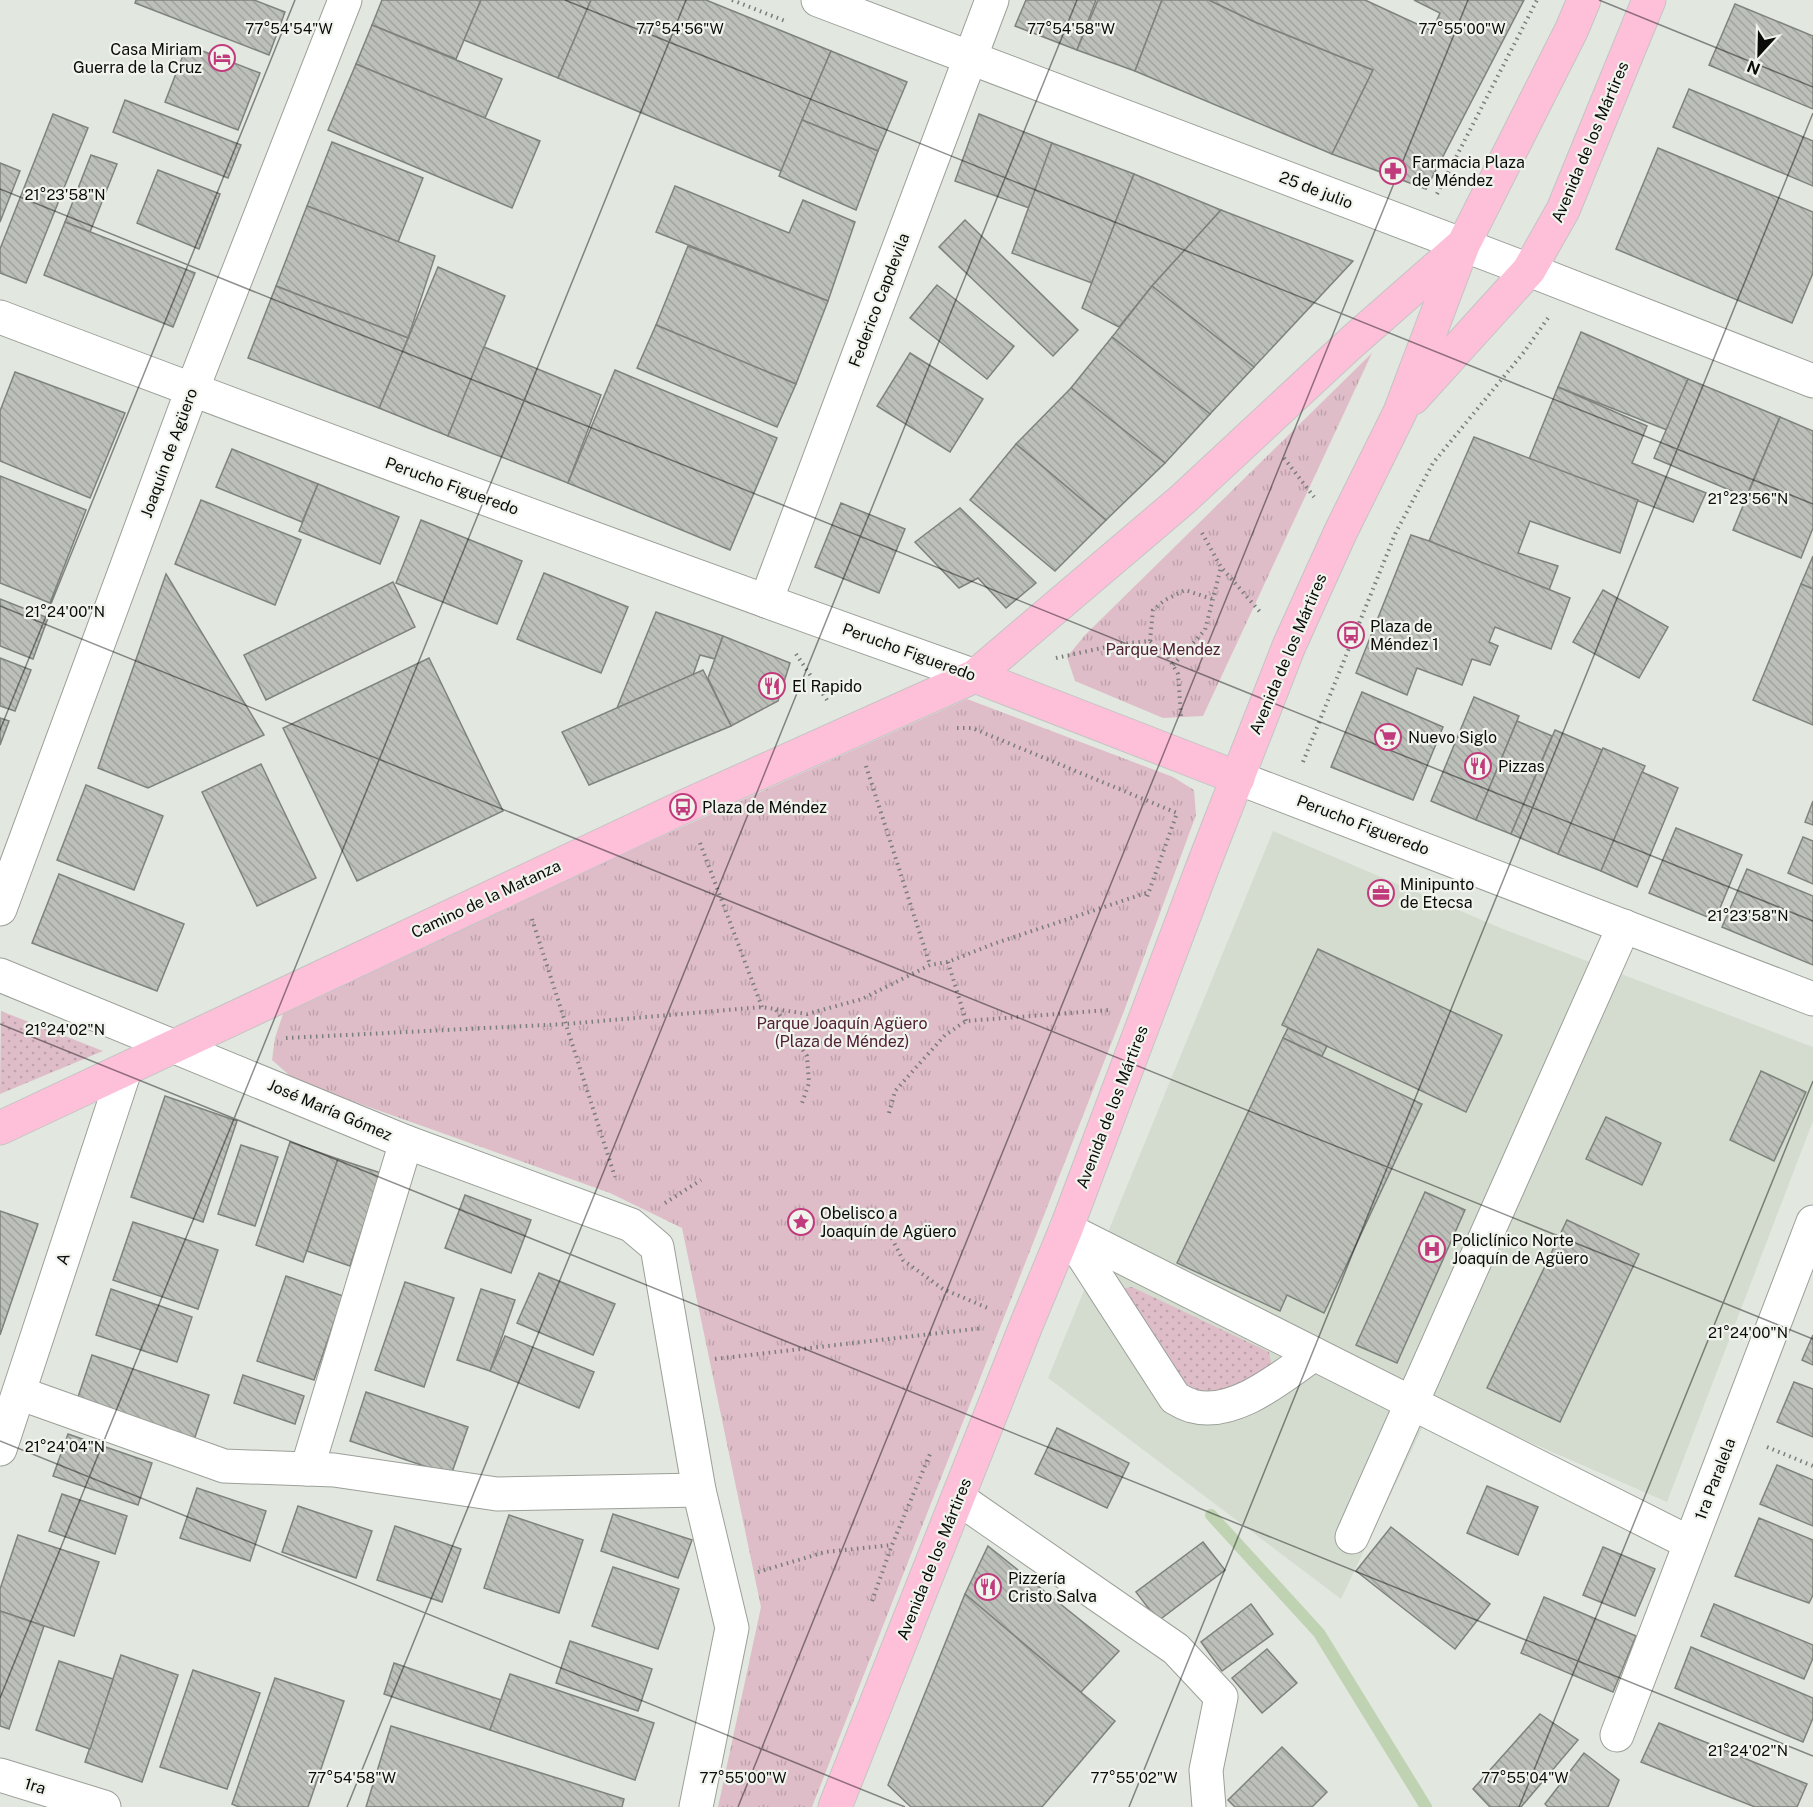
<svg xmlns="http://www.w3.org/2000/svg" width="1813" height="1807" font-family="'Public Sans',sans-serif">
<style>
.built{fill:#d4dccf}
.grass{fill:url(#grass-dots)}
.park{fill:url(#park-tufts)}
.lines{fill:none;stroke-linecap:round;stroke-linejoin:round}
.stream{stroke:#bfd3b3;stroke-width:12}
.building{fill:url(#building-back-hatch);stroke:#7f837d;stroke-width:1.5}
.minor-casing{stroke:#9ba099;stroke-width:35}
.major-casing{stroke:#c4c5c4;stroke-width:35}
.path{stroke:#7b7e7a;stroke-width:4;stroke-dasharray:1.5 4.5;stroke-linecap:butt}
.minor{stroke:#fff;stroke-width:33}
.major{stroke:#febfd9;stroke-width:33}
.ticks{fill:none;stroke:#0b0c0a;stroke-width:1.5;stroke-opacity:0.45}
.labels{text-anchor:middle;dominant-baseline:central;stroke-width:4.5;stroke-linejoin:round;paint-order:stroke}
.poi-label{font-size:16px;fill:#0b0c0a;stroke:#f0f4ed;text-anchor:start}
.street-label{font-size:16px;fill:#0b0c0a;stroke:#f0f4ed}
.park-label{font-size:16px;fill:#522036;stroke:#f0f4ed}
.ticks-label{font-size:15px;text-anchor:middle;fill:#0b0c0a;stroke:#f0f4ed;stroke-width:4.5;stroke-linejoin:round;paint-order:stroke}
</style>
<defs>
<pattern id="grass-dots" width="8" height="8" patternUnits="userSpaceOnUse" patternTransform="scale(1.5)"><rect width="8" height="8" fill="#debdc9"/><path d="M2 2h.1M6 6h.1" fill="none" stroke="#bda1ab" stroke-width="1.8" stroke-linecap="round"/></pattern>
<pattern id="park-tufts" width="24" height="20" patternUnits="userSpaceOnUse" patternTransform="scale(1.5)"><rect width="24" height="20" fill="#debdc9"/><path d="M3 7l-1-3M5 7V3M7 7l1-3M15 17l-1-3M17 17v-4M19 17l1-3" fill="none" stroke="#bda1ab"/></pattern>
<pattern id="building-back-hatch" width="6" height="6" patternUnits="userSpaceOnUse" patternTransform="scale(1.5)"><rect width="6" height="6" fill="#bcc0b9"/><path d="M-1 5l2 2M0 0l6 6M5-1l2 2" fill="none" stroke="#a0a49e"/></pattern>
</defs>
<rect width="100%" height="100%" fill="#e2e7e0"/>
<polygon class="built" points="1273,831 1503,929 1813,1047 1813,1121 1667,1502 1435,1401 1341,1599 1048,1378"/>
<g class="grass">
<polygon points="1,1011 103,1051 0,1094"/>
<polygon points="1132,1287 1269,1352 1271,1362 1266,1374 1210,1396 1187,1393 1122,1296 1125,1288"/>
</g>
<g class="park">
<polygon points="1372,353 1203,716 1163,718 1075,681 1067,657 1085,635"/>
<polygon points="967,699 1173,777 1194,790 1196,815 1124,1011 812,1807 718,1807 761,1607 682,1228 610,1193 296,1081 272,1060 275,1038 284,1011 522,899"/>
</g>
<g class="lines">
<polyline class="stream" points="1211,1515 1319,1633 1426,1807"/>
</g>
<g class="building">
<polygon points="136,0 254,0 285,12 269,55 135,3"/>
<polygon points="382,0 481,0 456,59 372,25"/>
<polygon points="481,0 591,0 558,78 464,40"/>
<polygon points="591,0 706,0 831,51 781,171 558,78"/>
<polygon points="1026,0 1096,0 1077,50 1015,26"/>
<polygon points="1098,0 1162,0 1135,71 1077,50"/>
<polygon points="1162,0 1209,0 1255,22 1373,70 1332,154 1135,71"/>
<polygon points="1209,0 1365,0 1432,31 1440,13 1414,0 1524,0 1426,189 1332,154 1373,70 1255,22"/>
<polygon points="1735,4 1813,36 1813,109 1709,65"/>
<polygon points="372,25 502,79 485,118 356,64"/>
<polygon points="187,45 260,73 238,130 165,102"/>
<polygon points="831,51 907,82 878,151 802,120"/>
<polygon points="356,64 540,141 512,208 328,130"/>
<polygon points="1689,89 1813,141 1813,186 1673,127"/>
<polygon points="125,100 241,145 228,178 113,132"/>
<polygon points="53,114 88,128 26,283 0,273 0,249"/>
<polygon points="979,114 1052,143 1029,208 955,181"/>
<polygon points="802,120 878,151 856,210 779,176"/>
<polygon points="332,142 423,178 398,242 307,206"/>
<polygon points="1052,143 1134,174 1092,283 1012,253"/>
<polygon points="1658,148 1813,212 1813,273 1792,323 1616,249"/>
<polygon points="91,155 117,164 90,232 65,222"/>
<polygon points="0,163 20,171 0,222"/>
<polygon points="158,170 220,194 199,249 137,223"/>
<polygon points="1134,174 1221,210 1152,286 1119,327 1082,308"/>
<polygon points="675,186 789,233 803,200 855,222 828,301 656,232"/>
<polygon points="307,206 435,256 408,338 276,286"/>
<polygon points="1221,210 1353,261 1254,367 1152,286"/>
<polygon points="965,220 1078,330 1053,356 939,247"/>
<polygon points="65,222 195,273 173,327 44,275"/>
<polygon points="688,246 828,301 796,384 656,325"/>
<polygon points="438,267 505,296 448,436 379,408"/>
<polygon points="937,285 1014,346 987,379 910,318"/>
<polygon points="276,286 408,338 379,408 248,358"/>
<polygon points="1152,286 1254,367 1210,414 1112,337"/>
<polygon points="656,325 796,384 777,427 637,368"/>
<polygon points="1581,332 1688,379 1667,430 1558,387"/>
<polygon points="1112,337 1210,414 1165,463 1071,388"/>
<polygon points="484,347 601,395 568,483 448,436"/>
<polygon points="910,353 983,399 950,452 877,406"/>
<polygon points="615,370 777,438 730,550 568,483"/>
<polygon points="15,372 125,413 90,498 0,461 0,411"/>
<polygon points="1688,379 1780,417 1746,497 1654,458"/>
<polygon points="1558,387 1647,426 1632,463 1706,493 1693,522 1529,459"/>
<polygon points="1071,388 1165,463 1106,520 1016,444"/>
<polygon points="1780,417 1813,431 1813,528 1801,558 1733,530"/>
<polygon points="1474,437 1638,500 1620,553 1530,521 1518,553 1558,566 1549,590 1429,541"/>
<polygon points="1016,444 1106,520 1055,571 970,500"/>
<polygon points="232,449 318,484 302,522 216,487"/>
<polygon points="0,476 86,510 50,603 0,583"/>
<polygon points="318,484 399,517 380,564 299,531"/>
<polygon points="201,500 301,540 275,605 175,564"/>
<polygon points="841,503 905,529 879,593 815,567"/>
<polygon points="960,508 1036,583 1006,608 978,578 959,588 915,542"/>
<polygon points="421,520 522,561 497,624 396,583"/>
<polygon points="1411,535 1429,541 1570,598 1551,649 1495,627 1489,642 1498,646 1490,665 1472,659 1462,685 1417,668 1407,695 1356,673"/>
<polygon points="1813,556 1813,589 1801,584"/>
<polygon points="544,573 628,607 601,673 517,639"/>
<polygon points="166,574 264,735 148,788 98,768"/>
<polygon points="393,582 415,627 266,700 244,655"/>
<polygon points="1801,584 1813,589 1813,725 1753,700"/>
<polygon points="1603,590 1668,627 1639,678 1573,642"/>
<polygon points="0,599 48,618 33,659 0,646"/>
<polygon points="656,612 723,636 715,659 700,655 693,675 617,708"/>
<polygon points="723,636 790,663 778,701 731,726 708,678"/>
<polygon points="0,658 31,670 15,711 0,706"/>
<polygon points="429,658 503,811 357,881 283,728"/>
<polygon points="703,670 731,726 589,785 562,732"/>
<polygon points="1362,692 1443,727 1413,800 1331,767"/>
<polygon points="1474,697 1519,716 1476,820 1431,801"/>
<polygon points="0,718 9,721 0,745"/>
<polygon points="1517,721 1552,736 1511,834 1476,820"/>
<polygon points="1555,730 1602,750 1558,854 1511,834"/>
<polygon points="1603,748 1645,766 1601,871 1558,854"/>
<polygon points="261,764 316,878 257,906 202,792"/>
<polygon points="1642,772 1678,788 1637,887 1601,871"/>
<polygon points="86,785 163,816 134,890 57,860"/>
<polygon points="1813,801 1813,825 1805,822"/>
<polygon points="1676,828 1742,855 1715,920 1649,893"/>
<polygon points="1803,837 1813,841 1813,884 1788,873"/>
<polygon points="1747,869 1813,896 1813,965 1722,927"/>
<polygon points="59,874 184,924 157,991 32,943"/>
<polygon points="1318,949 1502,1035 1466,1112 1282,1025"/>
<polygon points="1288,1028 1327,1046 1322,1056 1283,1038"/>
<polygon points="1283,1038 1422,1104 1324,1313 1287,1295 1280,1311 1177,1263"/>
<polygon points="1761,1071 1806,1092 1774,1161 1730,1140"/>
<polygon points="165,1096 237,1121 203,1222 131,1197"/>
<polygon points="1606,1117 1661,1143 1642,1185 1586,1159"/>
<polygon points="290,1142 338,1159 303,1262 256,1245"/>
<polygon points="241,1145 278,1157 255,1226 218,1214"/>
<polygon points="338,1159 381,1173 350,1266 307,1251"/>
<polygon points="1425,1192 1465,1210 1397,1363 1356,1345"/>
<polygon points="465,1195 531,1220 511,1273 445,1248"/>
<polygon points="0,1211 38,1224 0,1335"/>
<polygon points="1567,1220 1639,1254 1560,1422 1487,1388"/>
<polygon points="133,1222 218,1250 198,1309 113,1280"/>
<polygon points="539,1273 615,1304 593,1355 517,1323"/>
<polygon points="286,1276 343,1296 314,1380 257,1361"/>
<polygon points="405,1282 454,1298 424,1387 375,1370"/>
<polygon points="111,1289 192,1317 177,1362 96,1335"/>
<polygon points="481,1289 515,1300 490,1371 457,1360"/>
<polygon points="1813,1335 1813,1365 1802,1360"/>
<polygon points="505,1336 594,1372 579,1408 490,1371"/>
<polygon points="92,1355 209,1395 192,1446 75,1406"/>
<polygon points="243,1375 304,1396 295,1424 234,1403"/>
<polygon points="1794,1382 1813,1389 1813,1437 1777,1422"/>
<polygon points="366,1392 468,1427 451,1475 350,1441"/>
<polygon points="1057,1428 1129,1463 1107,1508 1035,1474"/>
<polygon points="68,1434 152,1463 138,1505 53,1476"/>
<polygon points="1777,1465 1813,1480 1813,1526 1760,1504"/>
<polygon points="1487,1486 1538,1507 1518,1555 1467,1533"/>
<polygon points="197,1488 266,1511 250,1561 180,1538"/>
<polygon points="62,1494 127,1516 115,1554 49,1531"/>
<polygon points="298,1506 372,1531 356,1578 282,1552"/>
<polygon points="613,1514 692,1540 678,1578 601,1551"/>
<polygon points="509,1515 583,1540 559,1613 484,1588"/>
<polygon points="1759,1518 1813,1540 1813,1595 1809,1603 1735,1576"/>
<polygon points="395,1526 461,1549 442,1602 377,1580"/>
<polygon points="1391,1527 1490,1604 1455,1649 1356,1571"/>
<polygon points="18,1535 99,1562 74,1636 0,1611 0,1589"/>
<polygon points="1203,1542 1225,1570 1158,1621 1136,1592"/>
<polygon points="988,1546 1119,1651 1081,1692 965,1594"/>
<polygon points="1603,1547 1655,1569 1635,1616 1583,1595"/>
<polygon points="613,1567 679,1589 658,1649 592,1626"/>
<polygon points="965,1594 1115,1721 1042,1807 911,1807 888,1785"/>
<polygon points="1544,1597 1636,1636 1613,1692 1521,1653"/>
<polygon points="1251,1604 1273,1634 1222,1671 1201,1642"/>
<polygon points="1714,1604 1813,1645 1813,1658 1804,1679 1701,1636"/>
<polygon points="0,1611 44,1626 9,1729 0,1726"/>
<polygon points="570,1641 652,1669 638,1711 556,1683"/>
<polygon points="1691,1647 1813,1698 1813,1718 1803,1742 1675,1688"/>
<polygon points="1267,1649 1297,1683 1262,1713 1232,1678"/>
<polygon points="121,1655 178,1675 142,1782 85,1762"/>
<polygon points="59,1661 113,1679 90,1749 36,1730"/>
<polygon points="394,1663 501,1700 490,1730 384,1694"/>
<polygon points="193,1670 260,1693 227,1789 160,1767"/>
<polygon points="510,1674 654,1723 635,1780 490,1730"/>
<polygon points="275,1678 344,1701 308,1807 239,1807 232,1804"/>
<polygon points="1540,1714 1578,1740 1521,1807 1490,1807 1473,1789"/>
<polygon points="1659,1723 1807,1784 1797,1807 1755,1807 1641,1762"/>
<polygon points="391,1726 624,1799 622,1807 366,1807"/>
<polygon points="1282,1747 1327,1792 1312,1807 1235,1807 1228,1800"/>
<polygon points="1584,1753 1619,1780 1608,1807 1548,1807 1545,1804"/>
</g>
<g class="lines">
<defs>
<g id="minor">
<polyline points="818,0 1529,270 1813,381"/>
<path d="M0 317C324 440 649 560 975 676"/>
<polyline points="766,601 992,0"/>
<polyline points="1238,778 1813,999"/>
<polyline points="0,909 192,390 345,0"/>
<polyline points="0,975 406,1142 631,1225 657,1247 699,1490 732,1628 696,1807"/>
<polyline points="1066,1229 1690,1543"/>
<path d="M1067 1231 1175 1398C1180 1401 1186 1404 1192 1406 1234 1418 1283 1376 1314 1354"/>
<polyline points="19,1393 224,1466 334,1470 497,1494 699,1490"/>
<polyline points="0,1449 125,1070"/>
<polyline points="307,1469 406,1142"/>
<polyline points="958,1498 1176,1649 1221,1697 1206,1770 1209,1807"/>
<polyline points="1352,1537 1624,926"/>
<polyline points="1617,1735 1813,1222"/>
<polyline points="0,1775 104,1807"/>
</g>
<g id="major">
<polyline points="1413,398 1529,270 1563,210 1649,0"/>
<polyline points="975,676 1238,778"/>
<polyline points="0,1128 683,807 975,676 1182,500 1352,342 1459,248"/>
<polyline points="835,1807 1027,1323 1066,1229 1203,866 1289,646 1341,531 1400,412 1463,245 1572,29 1584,0"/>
</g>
</defs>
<use href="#minor" class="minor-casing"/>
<use href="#major" class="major-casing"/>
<g class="path">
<polyline points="732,0 785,21"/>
<polyline points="1437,194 1537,0"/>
<polyline points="1284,458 1314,497"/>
<polyline points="1202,533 1221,567 1261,613"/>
<polyline points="1150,641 1153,610 1165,600 1185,590 1212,599"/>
<polyline points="796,654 827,700"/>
<polyline points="1056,658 1120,644 1150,641 1168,657 1178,674 1181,716"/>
<polyline points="1173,665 1205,630 1221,567"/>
<polyline points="957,728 972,728 1177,813 1146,900"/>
<polyline points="1303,762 1396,532 1433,463 1524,352 1548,318"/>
<polyline points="866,766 930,965"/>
<polyline points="700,843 762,1007"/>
<polyline points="532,919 615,1177"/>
<polyline points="948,962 966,1021"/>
<polyline points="776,1010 807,1056 809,1083 802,1103"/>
<polyline points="286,1038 566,1024 762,1007 807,1014 862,999 930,965 948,962 993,944 1149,892"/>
<polyline points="889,1113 895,1091 945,1035 966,1021 1109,1010"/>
<polyline points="665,1203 701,1180"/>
<polyline points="889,1233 903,1260 943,1289 990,1309"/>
<polyline points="715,1359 983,1328"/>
<polyline points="1767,1447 1813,1466"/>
<polyline points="758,1572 825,1552 892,1545"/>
<polyline points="872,1601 892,1545 930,1454"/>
</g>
<use href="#minor" class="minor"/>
<use href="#major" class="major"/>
</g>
<path class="ticks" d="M565 0 1813 504M1599 0 1813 87M0 189 1813 921M0 606 1813 1339M0 730 295 0M0 1024 1813 1756M0 1441 905 1807M0 1698 686 0M347 1807 1077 0M738 1807 1468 0M1129 1807 1813 113M1519 1807 1813 1081"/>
<defs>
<symbol id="hotel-ring" viewBox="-11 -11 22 22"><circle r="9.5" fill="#f0f4ed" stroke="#c13b7c" stroke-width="1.5"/><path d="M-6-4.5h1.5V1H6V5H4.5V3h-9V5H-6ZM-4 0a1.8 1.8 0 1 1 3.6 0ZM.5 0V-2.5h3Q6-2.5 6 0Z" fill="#c13b7c"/></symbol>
<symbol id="pharmacy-ring" viewBox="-11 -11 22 22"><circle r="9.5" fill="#f0f4ed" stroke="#c13b7c" stroke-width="1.5"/><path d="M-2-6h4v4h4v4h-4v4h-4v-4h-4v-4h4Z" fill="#c13b7c"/></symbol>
<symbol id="bus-ring" viewBox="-11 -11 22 22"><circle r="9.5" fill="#f0f4ed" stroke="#c13b7c" stroke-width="1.5"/><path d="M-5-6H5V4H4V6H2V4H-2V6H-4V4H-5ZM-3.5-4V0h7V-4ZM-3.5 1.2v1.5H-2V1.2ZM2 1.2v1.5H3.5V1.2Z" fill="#c13b7c"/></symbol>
<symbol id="restaurant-ring" viewBox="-11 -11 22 22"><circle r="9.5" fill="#f0f4ed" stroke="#c13b7c" stroke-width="1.5"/><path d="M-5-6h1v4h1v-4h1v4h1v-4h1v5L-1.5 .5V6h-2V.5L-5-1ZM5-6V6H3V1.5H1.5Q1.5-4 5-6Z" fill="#c13b7c"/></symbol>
<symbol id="supermarket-ring" viewBox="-11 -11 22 22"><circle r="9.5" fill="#f0f4ed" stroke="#c13b7c" stroke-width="1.5"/><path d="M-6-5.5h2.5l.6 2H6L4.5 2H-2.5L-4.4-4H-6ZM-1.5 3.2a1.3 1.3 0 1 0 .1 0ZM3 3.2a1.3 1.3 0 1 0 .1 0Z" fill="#c13b7c"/></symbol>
<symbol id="office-ring" viewBox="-11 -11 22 22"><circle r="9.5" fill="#f0f4ed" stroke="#c13b7c" stroke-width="1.5"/><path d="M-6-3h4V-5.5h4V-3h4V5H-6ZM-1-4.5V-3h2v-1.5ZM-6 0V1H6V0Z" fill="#c13b7c"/></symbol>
<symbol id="sight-ring" viewBox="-11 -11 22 22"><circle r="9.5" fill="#f0f4ed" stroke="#c13b7c" stroke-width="1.5"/><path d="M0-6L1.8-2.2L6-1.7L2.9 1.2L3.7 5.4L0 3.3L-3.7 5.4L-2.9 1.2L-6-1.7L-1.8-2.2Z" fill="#c13b7c"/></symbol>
<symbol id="hospital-ring" viewBox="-11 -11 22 22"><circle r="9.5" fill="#f0f4ed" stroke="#c13b7c" stroke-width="1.5"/><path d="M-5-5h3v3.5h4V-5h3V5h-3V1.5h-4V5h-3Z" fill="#c13b7c"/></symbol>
</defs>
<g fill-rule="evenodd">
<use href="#hotel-ring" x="207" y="43" width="30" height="30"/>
<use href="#pharmacy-ring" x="1378" y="156" width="30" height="30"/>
<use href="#bus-ring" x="1336" y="620" width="30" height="30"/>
<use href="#restaurant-ring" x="757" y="671" width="30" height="30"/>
<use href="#supermarket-ring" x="1373" y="722" width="30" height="30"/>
<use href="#restaurant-ring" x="1463" y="751" width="30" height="30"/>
<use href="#bus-ring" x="668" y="792" width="30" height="30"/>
<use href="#office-ring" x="1366" y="878" width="30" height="30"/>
<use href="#sight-ring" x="786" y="1207" width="30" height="30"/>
<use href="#hospital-ring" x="1417" y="1234" width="30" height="30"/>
<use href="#restaurant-ring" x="973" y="1572" width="30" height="30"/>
</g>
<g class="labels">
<g class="poi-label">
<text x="202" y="49" text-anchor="end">Casa Miriam<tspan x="202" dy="18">Guerra de la Cruz</tspan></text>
<text x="1412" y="162">Farmacia Plaza<tspan x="1412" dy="18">de Méndez</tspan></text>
<text x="1370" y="626">Plaza de<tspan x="1370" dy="18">Méndez 1</tspan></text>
<text x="792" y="686">El Rapido</text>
<text x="1408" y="737">Nuevo Siglo</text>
<text x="1498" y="766">Pizzas</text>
<text x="702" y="807">Plaza de Méndez</text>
<text x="1400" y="884">Minipunto<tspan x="1400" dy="18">de Etecsa</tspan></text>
<text x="820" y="1213">Obelisco a<tspan x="820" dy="18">Joaquín de Agüero</tspan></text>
<text x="1452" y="1240">Policlínico Norte<tspan x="1452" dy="18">Joaquín de Agüero</tspan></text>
<text x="1008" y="1578">Pizzería<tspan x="1008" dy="18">Cristo Salva</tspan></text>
</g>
<g class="street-label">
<text transform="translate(1590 142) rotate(-67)">Avenida de los Mártires</text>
<text transform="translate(1316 190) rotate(21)">25 de julio</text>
<text transform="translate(879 300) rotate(-69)">Federico Capdevila</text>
<text transform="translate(169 453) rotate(-70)">Joaquín de Agüero</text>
<text transform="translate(452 486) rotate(20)">Perucho Figueredo</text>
<text transform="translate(909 652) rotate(20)">Perucho Figueredo</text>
<text transform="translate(1288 654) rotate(-67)">Avenida de los Mártires</text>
<text transform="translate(1363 825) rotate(21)">Perucho Figueredo</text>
<text transform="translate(486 899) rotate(-25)">Camino de la Matanza</text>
<text transform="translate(1112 1107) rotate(-69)">Avenida de los Mártires</text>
<text transform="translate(330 1110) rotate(23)">José María Gómez</text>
<text transform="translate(63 1259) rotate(-72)">A</text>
<text transform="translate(1715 1479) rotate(-69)">1ra Paralela</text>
<text transform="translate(934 1559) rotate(-68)">Avenida de los Mártires</text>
<text transform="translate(35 1786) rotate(17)">1ra</text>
</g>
<g class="park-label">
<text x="1163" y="649">Parque Mendez</text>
<text x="842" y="1023">Parque Joaquín Agüero<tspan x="842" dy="18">(Plaza de Méndez)</tspan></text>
</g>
</g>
<g class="ticks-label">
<text x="289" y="34">77°54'54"W</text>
<text x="680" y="34">77°54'56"W</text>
<text x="1071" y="34">77°54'58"W</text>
<text x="1462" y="34">77°55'00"W</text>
<text x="65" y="200">21°23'58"N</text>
<text x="1748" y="504">21°23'56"N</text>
<text x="65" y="617">21°24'00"N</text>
<text x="1748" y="921">21°23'58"N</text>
<text x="65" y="1035">21°24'02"N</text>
<text x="1748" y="1338">21°24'00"N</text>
<text x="65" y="1452">21°24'04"N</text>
<text x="1748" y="1756">21°24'02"N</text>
<text x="352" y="1783">77°54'58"W</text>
<text x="743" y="1783">77°55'00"W</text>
<text x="1134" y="1783">77°55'02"W</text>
<text x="1525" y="1783">77°55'04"W</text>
</g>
<g transform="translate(1759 54) rotate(202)" stroke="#f0f4ed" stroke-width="4.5" paint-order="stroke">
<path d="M0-4.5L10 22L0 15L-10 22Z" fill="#0b0c0a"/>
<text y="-9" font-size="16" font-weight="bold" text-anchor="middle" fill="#0b0c0a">N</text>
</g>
</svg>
